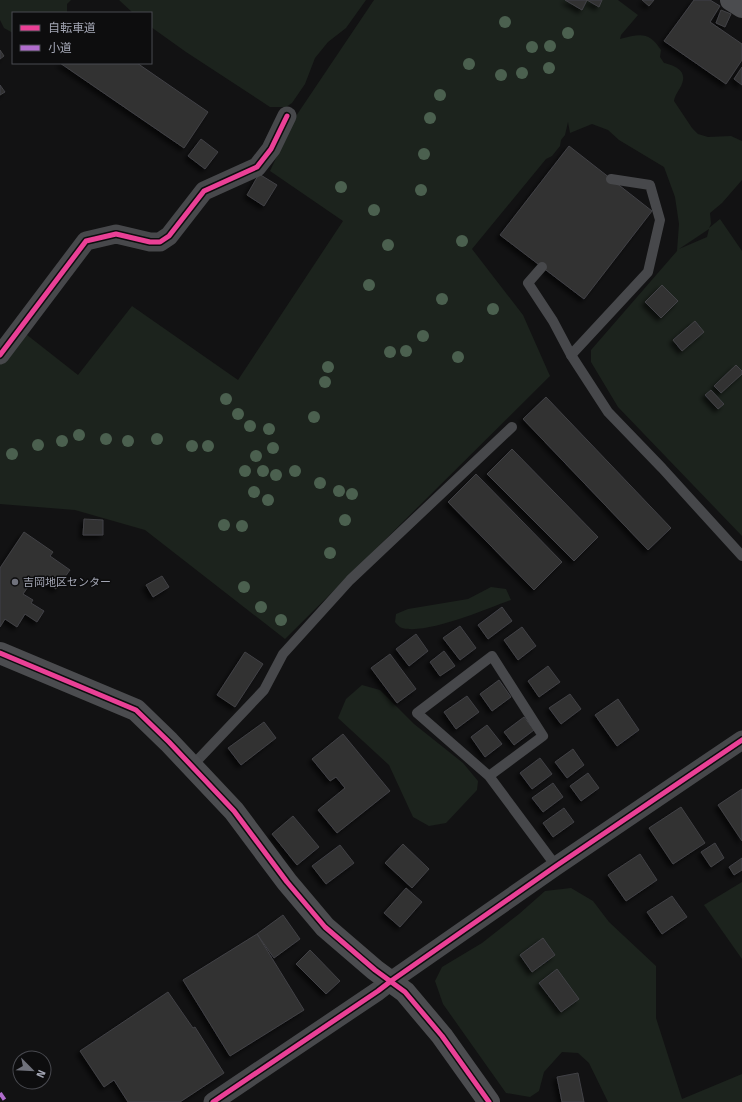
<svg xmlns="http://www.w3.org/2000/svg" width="742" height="1102" font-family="'Fira Sans','Noto Sans JP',sans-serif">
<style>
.green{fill:#1c231d;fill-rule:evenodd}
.building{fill:#303032;stroke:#424246;filter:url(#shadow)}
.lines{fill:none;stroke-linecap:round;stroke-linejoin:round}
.lane{stroke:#47484b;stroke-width:10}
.street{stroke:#47484b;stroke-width:19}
.secondary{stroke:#4b4c4f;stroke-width:22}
.quiet{stroke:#b06ccc;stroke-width:4;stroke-dasharray:8 4;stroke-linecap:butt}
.cycleway-casing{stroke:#0d0d0e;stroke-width:8}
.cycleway{stroke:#ea4096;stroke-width:5}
.tree{fill:#4b604f}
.poi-dot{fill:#70727c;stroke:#0d0d0e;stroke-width:1.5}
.labels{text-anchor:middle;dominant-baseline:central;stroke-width:3;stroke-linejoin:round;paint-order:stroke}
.poi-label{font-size:11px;fill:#a3a6b4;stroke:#0d0d0e;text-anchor:start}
</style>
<defs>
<filter id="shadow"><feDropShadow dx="-3.5" dy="3.5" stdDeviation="2" flood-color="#0009"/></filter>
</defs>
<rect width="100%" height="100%" fill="#121213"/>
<g class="green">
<polygon points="0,0 71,0 67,4 67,13 13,13 13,33 4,28 0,20"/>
<polygon points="119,0 366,0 346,28 328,42 315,58 305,84 292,103 286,107 270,107 186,52 151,27 151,13 133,13"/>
<path d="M374 0H618L638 15 621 35 620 39C640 34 649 31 661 50L660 57 664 63C672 65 685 69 683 80 682 88 675 93 674 101L692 128 698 134 708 137 731 136 742 141V180L722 203 710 213 711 224 709 228 720 219 742 251V536L618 407 591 362V350L677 251 679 224 675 197 664 167 619 140 608 130 592 124 570 133 568 122 565 135 561 140 560 146 552 156 546 159 472 249 523 315 550 376 285 639 145 530 75 510 0 504V364L22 331 78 375 132 306 238 380 343 221 270 171 294 119ZM709 229 707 237 679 249Z"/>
<path d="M491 587 506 589 511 600C486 609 427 635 402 628 399 627 397 624 395 622L396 614 408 609 468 599Z"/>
<polygon points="362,685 380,690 414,724 463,763 478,781 477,790 446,823 429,826 413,817 389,765 338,718 346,699"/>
<polygon points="742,882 742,959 704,905"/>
<polygon points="571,888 593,901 609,922 656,966 656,1018 682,1099 742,1074 742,1102 608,1102 589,1063 578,1053 562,1052 544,1072 539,1091 530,1097 506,1093 443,1004 435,981 442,967 482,943 519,914 545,891"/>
</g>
<g class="building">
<polygon points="565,0 602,0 599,7 587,0 582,10"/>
<polygon points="642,0 654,0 649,6"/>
<polygon points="694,0 710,0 720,6 710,22 742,44 742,60 726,84 664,41"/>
<polygon points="721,10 731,14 725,27 716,23"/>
<polygon points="0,50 4,56 0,59"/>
<polygon points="60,63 137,63 208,112 184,148"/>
<polygon points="742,67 742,85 734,79"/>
<polygon points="0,85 5,92 0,95"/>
<polygon points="201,139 218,152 205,169 188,156"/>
<polygon points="569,146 652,211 584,299 500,235"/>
<polygon points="259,174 277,185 264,206 247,195"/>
<polygon points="662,285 678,301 661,318 645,302"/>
<polygon points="695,321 704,332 682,351 673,340"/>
<polygon points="736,365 742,371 742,374 721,393 714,386"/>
<polygon points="711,390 724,404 718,409 705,395"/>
<polygon points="546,397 671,528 648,550 523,419"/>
<polygon points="512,449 598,537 574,561 487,474"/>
<polygon points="476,474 562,562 534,590 448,502"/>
<polygon points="84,519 103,520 103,535 83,535"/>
<polygon points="24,532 53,552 50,556 70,570 56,589 36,575 23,594 33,600 31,603 44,611 37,622 25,614 17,627 5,619 0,627 0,568"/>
<polygon points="162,576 169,587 153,597 146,585"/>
<polygon points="502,607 512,621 488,639 478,625"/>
<polygon points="460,626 476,648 460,660 443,638"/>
<polygon points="522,627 536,646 518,660 504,640"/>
<polygon points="416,634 428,651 409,666 396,649"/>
<polygon points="444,651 455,666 440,676 430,662"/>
<polygon points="245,652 263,664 235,707 217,695"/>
<polygon points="390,654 416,689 397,703 371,668"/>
<polygon points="548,666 560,682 539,697 528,681"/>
<polygon points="499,680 511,697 492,711 480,694"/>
<polygon points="570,694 581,709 561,724 549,708"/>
<polygon points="467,696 479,712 456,729 444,712"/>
<polygon points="618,699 639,730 617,746 595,715"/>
<polygon points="524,717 534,730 514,745 504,732"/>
<polygon points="264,722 276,738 241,765 228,748"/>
<polygon points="487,725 502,744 485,757 471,737"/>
<polygon points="343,734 390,791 337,833 318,810 345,788 336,777 330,781 312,759"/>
<polygon points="573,749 584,765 567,778 555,762"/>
<polygon points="540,758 552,774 532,789 520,773"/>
<polygon points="588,773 599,788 581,801 570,786"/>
<polygon points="553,783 563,797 543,812 532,798"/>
<polygon points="742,789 742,841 718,805"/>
<polygon points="681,807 705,843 673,864 649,828"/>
<polygon points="564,808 574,822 553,837 543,823"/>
<polygon points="293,816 319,847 297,865 272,834"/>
<polygon points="715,843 724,858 711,867 701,852"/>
<polygon points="403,844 429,869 412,888 385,863"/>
<polygon points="340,845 354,863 326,884 312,866"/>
<polygon points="640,854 657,880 626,901 608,875"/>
<polygon points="742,858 742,870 734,875 729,867"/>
<polygon points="406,888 422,902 400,927 384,913"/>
<polygon points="672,896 687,917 662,934 647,912"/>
<polygon points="283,915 300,939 274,958 257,934"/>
<polygon points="257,934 304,1010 230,1056 183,980"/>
<polygon points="543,938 555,955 532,972 520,955"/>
<polygon points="310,950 340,981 326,994 296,964"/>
<polygon points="557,969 579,999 561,1012 539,983"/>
<polygon points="168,992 193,1028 195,1027 224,1073 180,1102 128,1102 114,1080 104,1087 80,1051"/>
<polygon points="578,1073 584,1102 562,1102 557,1077"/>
</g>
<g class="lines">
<g class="lane">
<polyline points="542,267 528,283 553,321 571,355 608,412 662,468 742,556"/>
<polyline points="571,355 648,272 660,220 650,185 611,179"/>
<polyline points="192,766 264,690 283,654 350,580 512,427"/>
<polyline points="489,776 543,736 492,656 417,713 489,776 556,866"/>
</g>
<g class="street">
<polyline points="0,355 86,241 116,234 150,242 160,242 169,236 204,191 257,167 271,149 287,116"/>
<polyline points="213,1102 378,991 391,981 556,866 742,740"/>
</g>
<g class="secondary">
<polyline points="731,0 742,7"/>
<polyline points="0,653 136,710 169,742 234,811 287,882 325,927 375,970 405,992 442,1036 489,1102"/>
</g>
<polyline class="quiet" points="0,1093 6,1102"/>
<defs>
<g id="cycleway">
<polyline points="0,355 86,241 116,234 150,242 160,242 169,236 204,191 257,167 271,149 287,116"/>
<polyline points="0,653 136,710 169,742 234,811 287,882 325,927 375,970 405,992 442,1036 489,1102"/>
<polyline points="213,1102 378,991 391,981 556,866 742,740"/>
</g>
</defs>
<use href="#cycleway" class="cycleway-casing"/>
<use href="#cycleway" class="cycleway"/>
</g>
<g class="tree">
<circle cx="505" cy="22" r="6"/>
<circle cx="568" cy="33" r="6"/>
<circle cx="550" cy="46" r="6"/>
<circle cx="532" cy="47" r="6"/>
<circle cx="469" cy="64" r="6"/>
<circle cx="549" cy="68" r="6"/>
<circle cx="522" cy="73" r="6"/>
<circle cx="501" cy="75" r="6"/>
<circle cx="440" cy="95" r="6"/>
<circle cx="430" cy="118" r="6"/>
<circle cx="424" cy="154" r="6"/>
<circle cx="341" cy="187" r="6"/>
<circle cx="421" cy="190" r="6"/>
<circle cx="374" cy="210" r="6"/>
<circle cx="462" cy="241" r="6"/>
<circle cx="388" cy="245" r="6"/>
<circle cx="369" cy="285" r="6"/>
<circle cx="442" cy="299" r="6"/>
<circle cx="493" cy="309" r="6"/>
<circle cx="423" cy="336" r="6"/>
<circle cx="406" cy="351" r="6"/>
<circle cx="390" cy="352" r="6"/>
<circle cx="458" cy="357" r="6"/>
<circle cx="328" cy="367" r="6"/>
<circle cx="325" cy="382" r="6"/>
<circle cx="226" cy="399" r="6"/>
<circle cx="238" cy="414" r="6"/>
<circle cx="314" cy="417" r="6"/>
<circle cx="250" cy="426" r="6"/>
<circle cx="269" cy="429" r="6"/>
<circle cx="79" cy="435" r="6"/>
<circle cx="106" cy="439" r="6"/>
<circle cx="157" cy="439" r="6"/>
<circle cx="62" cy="441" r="6"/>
<circle cx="128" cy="441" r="6"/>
<circle cx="38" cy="445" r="6"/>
<circle cx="192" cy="446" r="6"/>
<circle cx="208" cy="446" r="6"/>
<circle cx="273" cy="448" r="6"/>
<circle cx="12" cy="454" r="6"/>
<circle cx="256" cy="456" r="6"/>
<circle cx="245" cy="471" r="6"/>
<circle cx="263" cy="471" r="6"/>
<circle cx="295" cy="471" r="6"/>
<circle cx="276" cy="475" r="6"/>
<circle cx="320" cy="483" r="6"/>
<circle cx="339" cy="491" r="6"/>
<circle cx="254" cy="492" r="6"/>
<circle cx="352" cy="494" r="6"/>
<circle cx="268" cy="500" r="6"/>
<circle cx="345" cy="520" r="6"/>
<circle cx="224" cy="525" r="6"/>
<circle cx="242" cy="526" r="6"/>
<circle cx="330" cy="553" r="6"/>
<circle cx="244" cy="587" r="6"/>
<circle cx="261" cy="607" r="6"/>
<circle cx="281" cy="620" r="6"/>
</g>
<circle class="poi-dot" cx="15" cy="582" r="4"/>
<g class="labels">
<g class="poi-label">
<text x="23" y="582">吉岡地区センター</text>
</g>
</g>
<rect x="12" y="12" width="140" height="52" fill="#0d0d0e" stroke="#494a50"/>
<rect x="20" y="25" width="20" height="6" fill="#ea4096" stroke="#494a50"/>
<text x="48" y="32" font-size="12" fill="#a3a6b4">自転車道</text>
<rect x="20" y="45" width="20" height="6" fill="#b06ccc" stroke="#494a50"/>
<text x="48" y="52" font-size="12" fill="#a3a6b4">小道</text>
<g transform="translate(32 1070) rotate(114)"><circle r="19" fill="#0d0d0e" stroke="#494a50"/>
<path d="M0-3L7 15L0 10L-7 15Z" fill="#70727c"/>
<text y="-6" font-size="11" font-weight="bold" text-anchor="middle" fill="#a3a6b4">N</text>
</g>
</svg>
